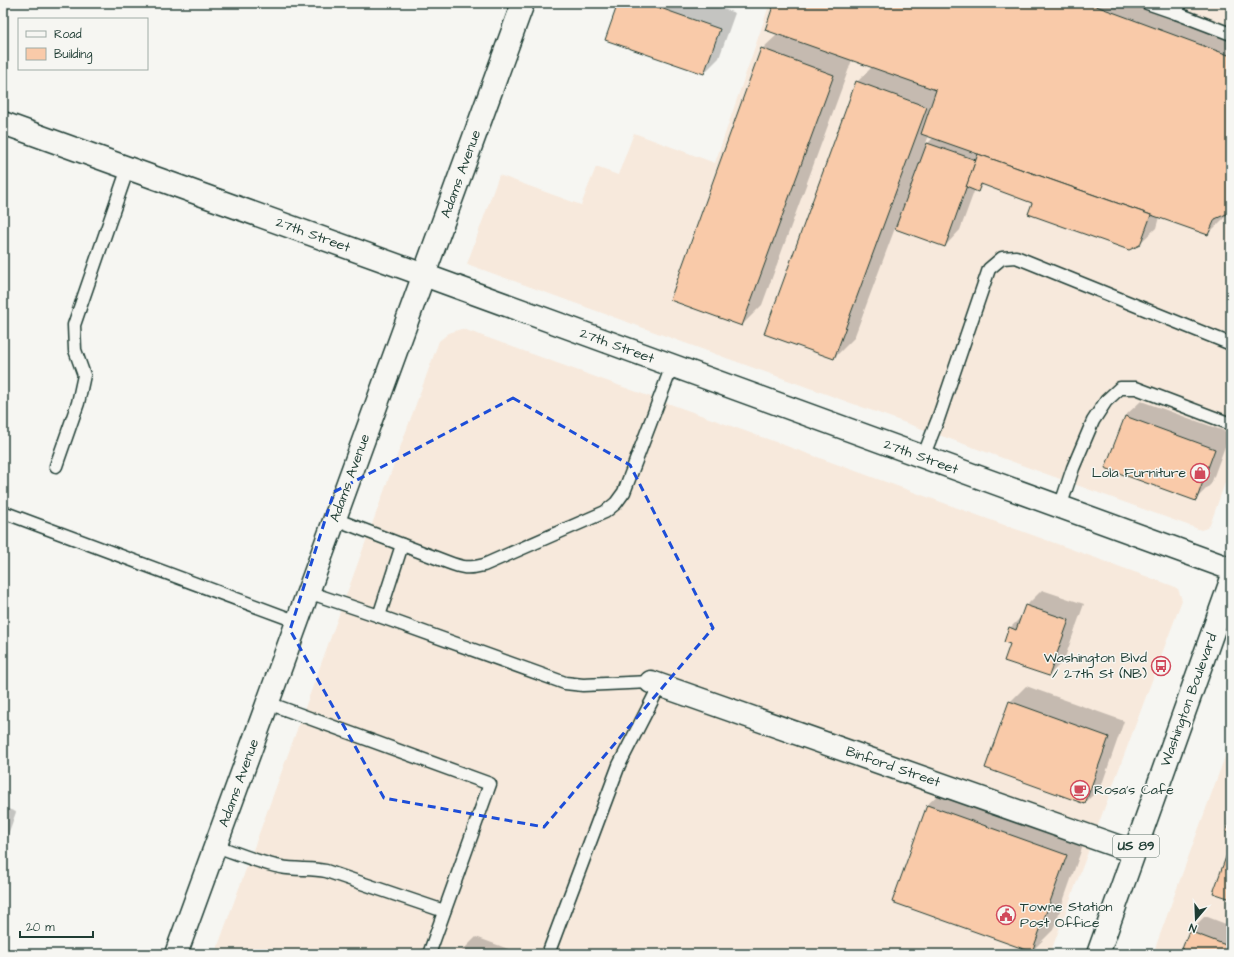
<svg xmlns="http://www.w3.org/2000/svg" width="1234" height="957" font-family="'Architects Daughter',sans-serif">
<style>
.built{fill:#f7e9dc}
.shadow{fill:#0003;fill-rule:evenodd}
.building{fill:#f9caa9;stroke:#1f3d34}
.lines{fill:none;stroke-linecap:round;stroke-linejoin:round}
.lane-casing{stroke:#1f3d34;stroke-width:15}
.street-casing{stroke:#1f3d34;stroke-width:25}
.secondary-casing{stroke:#1f3d34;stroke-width:25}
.primary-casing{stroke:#1f3d34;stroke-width:25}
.lane{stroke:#f6f6f2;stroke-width:12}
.street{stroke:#f6f6f2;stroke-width:22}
.secondary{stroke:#f6f6f2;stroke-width:22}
.primary{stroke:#f6f6f2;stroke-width:22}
.marked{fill:none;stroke:#1d4ed8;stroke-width:3;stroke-dasharray:8 5;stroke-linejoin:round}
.labels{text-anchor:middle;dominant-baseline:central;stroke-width:3;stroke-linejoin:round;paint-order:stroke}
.shield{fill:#f6f6f2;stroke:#60746d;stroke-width:1}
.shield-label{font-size:13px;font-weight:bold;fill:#1f3d34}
.street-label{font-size:14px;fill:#1f3d34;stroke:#f6f6f2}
.poi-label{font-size:14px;fill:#1f3d34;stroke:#f6f6f2;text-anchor:end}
</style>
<rect width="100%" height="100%" fill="#f6f6f2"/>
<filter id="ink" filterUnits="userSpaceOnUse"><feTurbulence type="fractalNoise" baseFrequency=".025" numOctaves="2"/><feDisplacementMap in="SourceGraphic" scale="8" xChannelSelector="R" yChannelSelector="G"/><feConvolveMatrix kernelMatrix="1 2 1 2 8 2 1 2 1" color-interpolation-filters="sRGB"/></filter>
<g filter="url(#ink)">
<g class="built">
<polygon points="770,3 1231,3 1231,466 1210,525 1207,528 1201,530 467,264 499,175 581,205 596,167 618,175 634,133 715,163"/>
<polygon points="461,329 466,330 1173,586 1178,589 1182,600 1050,954 215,954 439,341 449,333"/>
<polygon points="1231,740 1231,954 1153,954"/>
</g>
<g class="shadow">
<polygon points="619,3 706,3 735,13 719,58 704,73"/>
<path d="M775 3H1163L1231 28V211L1208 234 1159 217 1156 228 1139 244 1034 202 984 184 978 190 975 189 960 230 945 246 895 228 854 338 834 358 857 82 872 67 852 60 762 305 742 325 762 49 778 34ZM929 135 934 137 925 146Z"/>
<polygon points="1141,401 1230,433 1211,484 1196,499 1125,416"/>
<polygon points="1042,590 1084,604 1064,660 1049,675 1011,644 1010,628 1023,615 1026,606"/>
<polygon points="1026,686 1124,721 1101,787 1085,803 1010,702"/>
<polygon points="948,785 1087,834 1053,930 1032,951 927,805"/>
<polygon points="3,807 16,812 3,849"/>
<polygon points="1205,916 1231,926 1231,954 1182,954 1189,932"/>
<polygon points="476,937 522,954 459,954"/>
</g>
<g class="building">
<polygon points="618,3 646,3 720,29 704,74 605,40"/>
<polygon points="774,3 1088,3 1231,56 1231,212 1215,219 1208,235 921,134 936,90 765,30"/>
<polygon points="761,48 834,75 742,326 670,300"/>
<polygon points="856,81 927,107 834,359 764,334"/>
<polygon points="927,143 976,160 945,247 895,229"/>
<polygon points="978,154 1151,215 1140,245 1129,250 1028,214 1032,203 981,184 978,192 966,187"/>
<polygon points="1125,416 1215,449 1196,501 1105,468"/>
<polygon points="1025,605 1069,620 1049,676 1004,661 1010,644 1004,642 1009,627 1016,630"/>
<polygon points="1009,701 1109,737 1085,804 985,768"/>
<polygon points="927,805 1067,855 1032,952 892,902"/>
<polygon points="1231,818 1231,833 1226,832"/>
<polygon points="1231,843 1231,899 1213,893"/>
<polygon points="1189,931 1231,947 1231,954 1180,954"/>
</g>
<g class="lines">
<defs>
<g id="lane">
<polyline points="1147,3 1176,13"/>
<polyline points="1180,3 1176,13 1231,34"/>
<polyline points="923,457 938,419 989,269 1002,258 1016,257 1231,344"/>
<polyline points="56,466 78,403 84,375 75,350 74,325 128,168"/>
<polyline points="1060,507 1073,468 1093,421 1106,401 1120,388 1136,388 1231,424"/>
<polyline points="3,512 298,622"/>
<path d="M335 519 447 562C463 568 467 569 484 565L605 512 616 503 624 492 672 366"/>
<polyline points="308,592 379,616 402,545"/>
<polyline points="379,616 565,683 583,685 651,682"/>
<polyline points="268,703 490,784 429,954"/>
<path d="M216 846C237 853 259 863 281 867 296 870 311 868 326 871L444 911"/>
<polyline points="548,954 619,765 660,685"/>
</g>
<g id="street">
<polyline points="3,123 424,275"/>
<polyline points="651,682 1134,852"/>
</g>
<g id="secondary">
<polyline points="424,275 1231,569"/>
<polyline points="176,954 523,3"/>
</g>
<polyline id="primary" points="1098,954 1231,581"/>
</defs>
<use href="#lane" class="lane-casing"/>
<use href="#street" class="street-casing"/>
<use href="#secondary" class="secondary-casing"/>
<use href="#primary" class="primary-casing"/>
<use href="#lane" class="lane"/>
<use href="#street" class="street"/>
<use href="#secondary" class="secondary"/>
<use href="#primary" class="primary"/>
</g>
</g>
<path class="marked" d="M513 398 630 465 713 628 544 827 384 798 290 630 334 492Z"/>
<defs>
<symbol id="shop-ring" viewBox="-11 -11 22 22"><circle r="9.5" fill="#f6f6f2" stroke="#d1495b" stroke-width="1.5"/><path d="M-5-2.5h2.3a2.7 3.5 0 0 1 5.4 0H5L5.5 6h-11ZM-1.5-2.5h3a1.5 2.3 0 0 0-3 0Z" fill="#d1495b"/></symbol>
<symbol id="bus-ring" viewBox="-11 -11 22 22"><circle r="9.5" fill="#f6f6f2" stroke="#d1495b" stroke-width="1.5"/><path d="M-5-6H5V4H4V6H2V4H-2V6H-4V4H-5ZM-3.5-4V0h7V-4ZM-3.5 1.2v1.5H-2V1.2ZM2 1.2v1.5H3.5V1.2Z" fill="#d1495b"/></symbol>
<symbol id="cafe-ring" viewBox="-11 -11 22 22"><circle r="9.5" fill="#f6f6f2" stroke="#d1495b" stroke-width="1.5"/><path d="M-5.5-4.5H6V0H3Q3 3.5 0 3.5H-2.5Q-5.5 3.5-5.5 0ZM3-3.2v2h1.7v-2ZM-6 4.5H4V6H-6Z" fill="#d1495b"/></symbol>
<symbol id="civic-ring" viewBox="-11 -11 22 22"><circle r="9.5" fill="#f6f6f2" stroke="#d1495b" stroke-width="1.5"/><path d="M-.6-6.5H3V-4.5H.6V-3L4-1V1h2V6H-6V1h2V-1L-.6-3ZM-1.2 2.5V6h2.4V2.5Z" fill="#d1495b"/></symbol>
</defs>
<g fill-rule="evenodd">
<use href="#shop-ring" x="1189" y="462" width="22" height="22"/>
<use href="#bus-ring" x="1150" y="655" width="22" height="22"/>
<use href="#cafe-ring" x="1069" y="779" width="22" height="22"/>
<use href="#civic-ring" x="995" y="904" width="22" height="22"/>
</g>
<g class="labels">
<rect class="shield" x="1113" y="835" width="46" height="22" rx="3"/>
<g class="shield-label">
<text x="1136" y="846">US 89</text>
</g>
<g class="street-label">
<text transform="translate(461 174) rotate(-70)">Adams Avenue</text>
<text transform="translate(313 235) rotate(20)">27th Street</text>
<text transform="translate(617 346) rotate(20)">27th Street</text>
<text transform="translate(921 457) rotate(20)">27th Street</text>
<text transform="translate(350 478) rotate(-70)">Adams Avenue</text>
<text transform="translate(1189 700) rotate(-70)">Washington Boulevard</text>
<text transform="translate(893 767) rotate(19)">Binford Street</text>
<text transform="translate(239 783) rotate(-70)">Adams Avenue</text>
</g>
<g class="poi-label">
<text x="1186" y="473">Lola Furniture</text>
<text x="1147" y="658">Washington Blvd<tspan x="1147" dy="16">/ 27th St (NB)</tspan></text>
<text x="1094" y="790" text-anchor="start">Rosa's Cafe</text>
<text x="1020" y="907" text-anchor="start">Towne Station<tspan x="1020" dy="16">Post Office</tspan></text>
</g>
</g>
<rect width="1234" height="957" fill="none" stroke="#f6f6f2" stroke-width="16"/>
<rect x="8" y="8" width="1218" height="941" fill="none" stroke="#1f3d34" stroke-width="1.5" filter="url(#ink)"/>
<rect x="18" y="18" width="130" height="52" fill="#f6f6f2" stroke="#a0aca6"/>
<rect x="26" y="31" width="20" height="6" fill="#f6f6f2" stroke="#a0aca6"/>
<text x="54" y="38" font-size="12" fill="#1f3d34">Road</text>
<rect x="26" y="48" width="20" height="12" fill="#f9caa9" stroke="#a0aca6"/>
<text x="54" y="58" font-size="12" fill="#1f3d34">Building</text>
<g transform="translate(1196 919) rotate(199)" stroke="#f6f6f2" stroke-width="3" paint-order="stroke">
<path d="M0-3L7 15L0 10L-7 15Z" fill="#1f3d34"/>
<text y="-6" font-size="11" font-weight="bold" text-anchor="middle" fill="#1f3d34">N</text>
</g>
<path d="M20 931v6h73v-6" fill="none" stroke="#1f3d34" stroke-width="2"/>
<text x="26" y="931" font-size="12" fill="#1f3d34" stroke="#f6f6f2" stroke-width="3" paint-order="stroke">20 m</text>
</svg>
